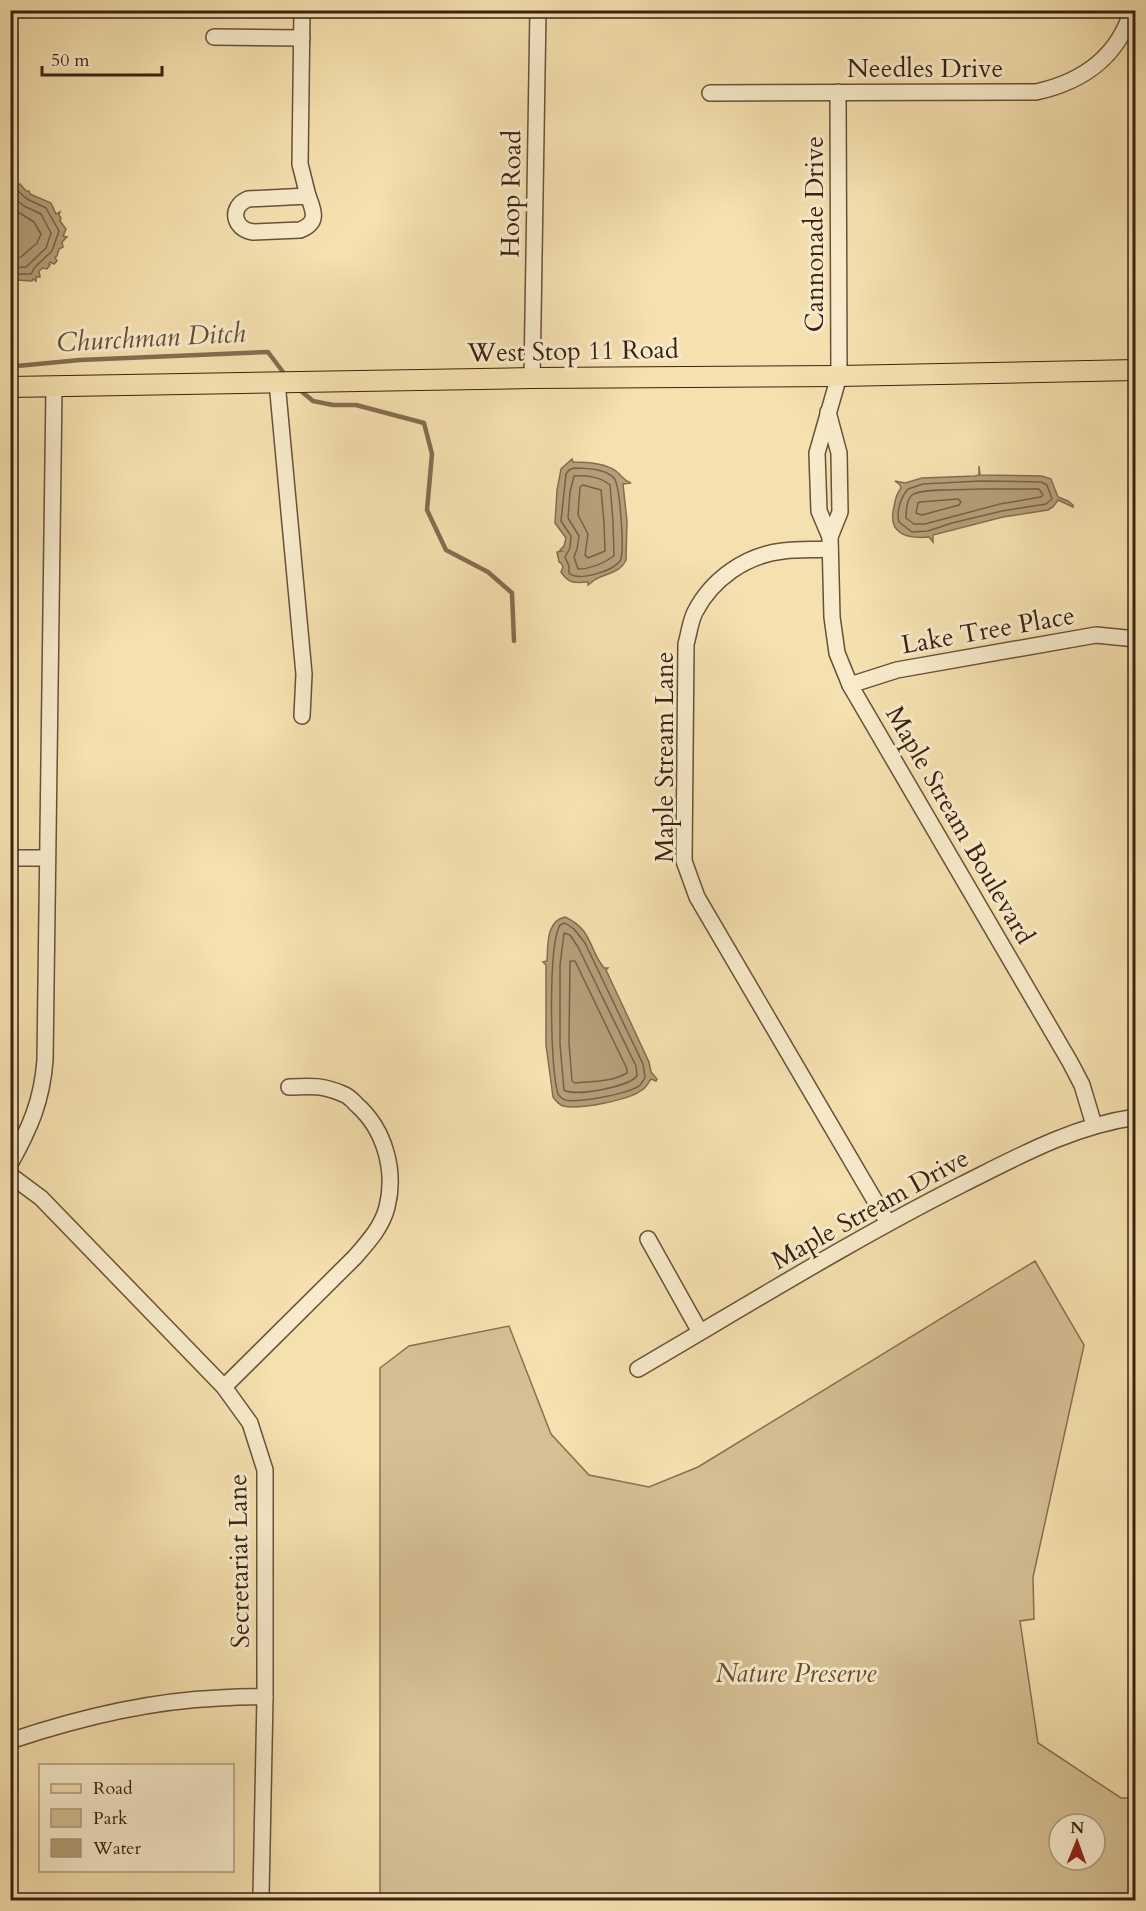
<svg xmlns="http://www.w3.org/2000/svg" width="1146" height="1911" font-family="Cardo,serif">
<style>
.green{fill:#d5c094;stroke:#887052;stroke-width:1.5;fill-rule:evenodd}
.water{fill:#b59f79;stroke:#846d4f;stroke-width:1.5}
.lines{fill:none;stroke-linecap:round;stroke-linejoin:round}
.shore{stroke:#786045;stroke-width:1.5}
.stream{stroke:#846d4f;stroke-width:4.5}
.minor-casing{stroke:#695138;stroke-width:18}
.major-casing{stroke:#3a2111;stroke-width:22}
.minor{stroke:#f8ebcb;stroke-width:15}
.major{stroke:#f5e0af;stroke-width:20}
.labels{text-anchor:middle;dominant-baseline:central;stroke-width:6;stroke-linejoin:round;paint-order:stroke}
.street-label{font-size:26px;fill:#3a2111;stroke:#f8ebcb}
.park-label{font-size:26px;font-style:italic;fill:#614932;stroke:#f8ebcb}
.water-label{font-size:27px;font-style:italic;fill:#654d35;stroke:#f8ebcb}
</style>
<rect width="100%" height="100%" fill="#f5e0af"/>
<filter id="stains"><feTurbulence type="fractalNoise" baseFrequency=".00333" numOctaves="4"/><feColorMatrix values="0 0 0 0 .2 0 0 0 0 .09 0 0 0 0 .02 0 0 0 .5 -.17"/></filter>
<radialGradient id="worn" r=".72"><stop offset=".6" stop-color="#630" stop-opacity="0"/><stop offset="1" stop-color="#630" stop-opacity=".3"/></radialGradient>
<path class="green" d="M1035 1261 1084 1345 1033 1577 1034 1619 1020 1621 1038 1743 1121 1798H1135V1900H380V1368L409 1346 509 1326 551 1434 589 1475 649 1487 698 1467ZM1059 1824H1095V1860H1059Z"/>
<g class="water">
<polygon points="11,176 12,178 14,176 14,179 18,184 20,184 26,191 29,191 30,194 51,203 56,214 60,212 59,215 61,218 60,221 66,229 63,236 67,237 62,242 63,247 59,249 57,256 55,257 57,261 54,264 50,262 49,264 50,265 47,269 43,268 39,271 40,277 36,277 36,281 33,279 32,281 16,280 14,283 11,283"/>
<path d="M572 459 573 462C586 462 605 463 616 471 622 476 623 480 631 483L623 484 627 521 626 560C620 573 607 573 596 579 593 581 591 583 588 585V582C575 583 569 584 561 572L563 567 561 563 559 562 557 552 562 551 560 550 564 546 566 538 555 523 557 490 561 469Z"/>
<path d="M979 466 980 475 1042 476 1051 479 1058 497 1068 501 1073 505V507L1058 500 1053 507 1048 510 1003 517 933 535V542L929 537C907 539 887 534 894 507 895 500 896 494 901 488L900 485 895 481 905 483 922 478 975 476 979 475Z"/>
<path d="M565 917C593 930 588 948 604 968H608L606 970 649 1062 651 1072 657 1079 656 1081 651 1079C648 1083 646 1088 642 1090 629 1100 579 1110 563 1106 558 1104 556 1101 553 1097L546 1045V965L543 962 547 961C548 945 546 921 565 917Z"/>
</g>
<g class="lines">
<g class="shore">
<polyline points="10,184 27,199 46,208 59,231 52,251 35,267 31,274 15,274 10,277"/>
<polyline points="10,195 24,206 41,214 51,233 46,248 26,267 10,268"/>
<polyline points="10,207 34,222 41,234 37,243 21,257 10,259"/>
<path d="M574 468C586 468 606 469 614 478 620 485 625 553 620 561 613 571 578 582 569 573V566L565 557 570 548 571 536 561 521 566 474 569 470Z"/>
<path d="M574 476C586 475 601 477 610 485L613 522 614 556C604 563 590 569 578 569L574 557 577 549 579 536 568 518 570 492Z"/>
<path d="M980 481 1041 482 1047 485 1052 499 1046 504 1002 511 952 523 928 531 912 532 899 522C896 511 901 497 908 489L923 484Z"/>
<polygon points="583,485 601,490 604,522 605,551 588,558 585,555 588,534 578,515 580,487"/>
<path d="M981 489H1039L1043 495 1041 497 1000 504 925 524H914L906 518C906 512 907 499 912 495 921 488 967 490 981 489Z"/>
<polygon points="958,499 961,502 959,505 922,515 916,513 918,503 920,502"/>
<path d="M565 923 574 929 585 943 643 1064 645 1077C645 1078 641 1084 640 1085 630 1094 577 1103 565 1100 560 1098 560 1097 558 1094 550 1069 548 945 560 925Z"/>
<path d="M564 933 570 935 578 947 636 1066 637 1076C628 1087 576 1097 564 1090L560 1044V965Z"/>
<path d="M570 961H575L627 1069V1073C612 1082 592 1081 575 1083L572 1081 569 1043Z"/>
</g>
<g class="stream">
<polyline points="10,364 17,366 80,360 268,352 283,372"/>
<polyline points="301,391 313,401 333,405 356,405 424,423 432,454 427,510 446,550 488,572 512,593 514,641"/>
</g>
<defs>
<g id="minor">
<polyline points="302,10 300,164 308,196"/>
<polyline points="214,37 302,38"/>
<polyline points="838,92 839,376 817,453 819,511 830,537 832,617 837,653 850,685 1070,1062 1082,1085 1094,1125"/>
<path d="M710 93 1036 92C1082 82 1118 57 1132 10"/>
<path d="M308 196C314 211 319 223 300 230L253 232C233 229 229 207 248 199Z"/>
<polyline points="532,378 538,10"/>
<polyline points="277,382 304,674 302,716"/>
<polyline points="828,412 839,453 840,512 830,537"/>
<path d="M830 549C815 550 799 549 783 551 746 555 712 579 695 612 690 622 689 634 686 644L684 861 697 897 888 1223"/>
<polyline points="850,685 897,670 1096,635 1136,639"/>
<polyline points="10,858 47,858"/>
<path d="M10 1164C30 1128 42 1101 45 1060L54 387"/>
<polyline points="10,1175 41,1198 224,1387 250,1423 265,1470 265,1697 261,1895 259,1900"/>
<polyline points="648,1239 700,1332"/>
<path d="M638 1369C746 1306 852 1240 963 1184 1019 1156 1073 1126 1136 1117"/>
<path d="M224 1387 355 1257C368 1242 382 1227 387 1207 396 1171 385 1130 357 1105 353 1101 349 1096 343 1094 323 1085 310 1086 289 1087"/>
<path d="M10 1741C78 1718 147 1701 219 1698 234 1697 250 1696 265 1697"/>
</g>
<polyline id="major" points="10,387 532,378 839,376 1136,370"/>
</defs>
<use href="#minor" class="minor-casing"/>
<use href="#major" class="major-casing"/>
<use href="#minor" class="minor"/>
<use href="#major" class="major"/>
</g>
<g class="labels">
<g class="street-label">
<text x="925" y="68">Needles Drive</text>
<text transform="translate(511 194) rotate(-89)">Hoop Road</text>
<text transform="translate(814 234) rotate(-90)">Cannonade Drive</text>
<text transform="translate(573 351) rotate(-1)">West Stop 11 Road</text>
<text transform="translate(988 630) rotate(-10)">Lake Tree Place</text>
<text transform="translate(664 757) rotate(-90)">Maple Stream Lane</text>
<text transform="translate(960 825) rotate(60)">Maple Stream Boulevard</text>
<text transform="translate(870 1209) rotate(-29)">Maple Stream Drive</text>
<text transform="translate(239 1561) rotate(-91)">Secretariat Lane</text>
</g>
<g class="park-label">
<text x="796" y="1673">Nature Preserve</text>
</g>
<g class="water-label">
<text transform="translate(151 338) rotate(-3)">Churchman Ditch</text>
</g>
</g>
<rect width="1146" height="1911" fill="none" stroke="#f5e0af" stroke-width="36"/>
<rect x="12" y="12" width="1122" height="1887" fill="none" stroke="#3a2111" stroke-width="3"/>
<rect x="18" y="18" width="1110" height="1875" fill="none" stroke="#3a2111" stroke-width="1.5"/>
<rect x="39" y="1764" width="195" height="108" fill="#f8ebcb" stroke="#ac9a81" stroke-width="1.5"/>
<rect x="51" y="1784" width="30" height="9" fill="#f5e0af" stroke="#ac9a81" stroke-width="1.5"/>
<text x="93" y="1794" font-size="18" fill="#3a2111">Road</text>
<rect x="51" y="1809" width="30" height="18" fill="#d5c094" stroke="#ac9a81" stroke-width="1.5"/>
<text x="93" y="1824" font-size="18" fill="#3a2111">Park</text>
<rect x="51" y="1839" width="30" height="18" fill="#b59f79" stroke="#ac9a81" stroke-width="1.5"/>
<text x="93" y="1854" font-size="18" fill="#3a2111">Water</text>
<g transform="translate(1077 1842) rotate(1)"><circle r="28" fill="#f8ebcb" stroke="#ac9a81" stroke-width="1.5"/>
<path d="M0-4.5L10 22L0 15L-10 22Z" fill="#8f2418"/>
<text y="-9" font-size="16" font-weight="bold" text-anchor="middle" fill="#3a2111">N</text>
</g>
<path d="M42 66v9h120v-9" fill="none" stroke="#3a2111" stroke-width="3"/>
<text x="51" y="66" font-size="18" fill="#3a2111" stroke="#f8ebcb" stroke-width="4.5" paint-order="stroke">50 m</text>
<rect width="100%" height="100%" filter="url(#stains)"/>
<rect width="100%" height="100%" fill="url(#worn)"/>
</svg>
